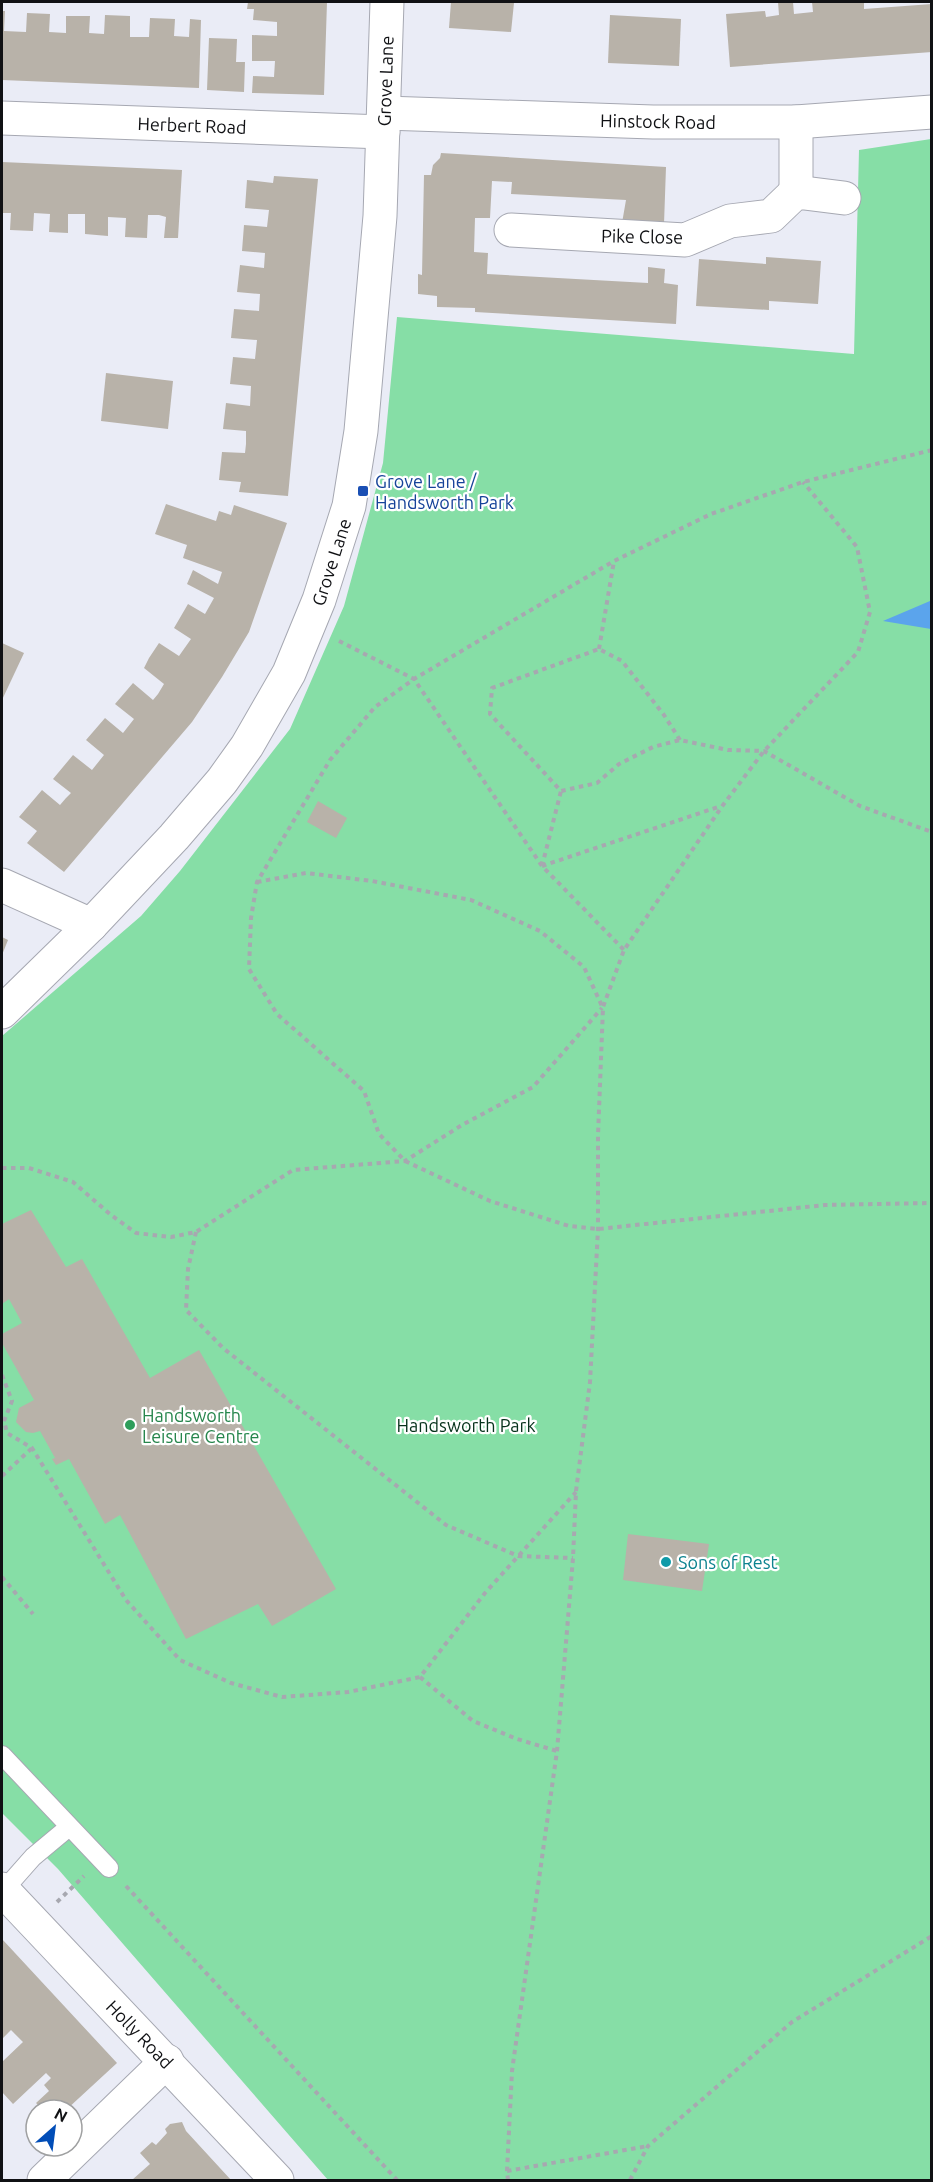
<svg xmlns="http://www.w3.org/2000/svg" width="933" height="2182" font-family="Ubuntu,sans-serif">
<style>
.green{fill:#86dea6}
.water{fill:#5ba4ec}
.building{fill:#b8b2a9}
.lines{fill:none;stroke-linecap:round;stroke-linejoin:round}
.service-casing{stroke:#a6a8b2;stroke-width:20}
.minor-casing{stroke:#a6a8b2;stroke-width:35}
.tertiary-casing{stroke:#a6a8b2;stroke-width:35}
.path{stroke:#a7a8b0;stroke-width:4;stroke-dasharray:4.5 4.5;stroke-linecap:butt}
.service{stroke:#fff;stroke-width:18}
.minor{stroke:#fff;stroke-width:33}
.tertiary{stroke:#fff;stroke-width:33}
.transit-dot{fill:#1a4fb4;stroke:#fff;stroke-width:2}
.leisure-dot{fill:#2e9e5b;stroke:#fff;stroke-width:2}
.culture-dot{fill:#0f9aa8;stroke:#fff;stroke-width:2}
.labels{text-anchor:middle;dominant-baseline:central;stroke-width:4.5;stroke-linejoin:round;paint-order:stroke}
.street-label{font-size:18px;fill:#101114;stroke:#fff}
.transit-label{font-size:18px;fill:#164399;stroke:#fff;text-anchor:start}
.leisure-label{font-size:18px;fill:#27864d;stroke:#fff;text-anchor:start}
.park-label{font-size:18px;fill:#06321b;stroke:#fff}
.culture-label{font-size:18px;fill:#0d838f;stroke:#fff;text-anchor:start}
</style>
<rect width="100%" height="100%" fill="#eaecf6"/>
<polygon class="green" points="931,139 931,2180 328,2180 58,1869 2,1813 2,1036 141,916 180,871 290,729 344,606 383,463 397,317 854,354 859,150"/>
<polygon class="water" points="930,601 931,629 883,621"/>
<g class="building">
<polygon points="248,2 327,2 324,95 252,93 253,76 274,77 275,61 252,61 252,35 277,36 277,22 253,20 254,9 247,9"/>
<polygon points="451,2 514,3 511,32 449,28"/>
<polygon points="778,2 793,2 794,14 813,12 812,2 864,2 864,9 932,4 932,52 730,67 726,14 765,11 766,17 779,15"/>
<polygon points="2,11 5,11 4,31 26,32 27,13 50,14 49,32 66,33 66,16 90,16 89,33 104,34 105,15 130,16 130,37 149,37 150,18 175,19 174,36 189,37 190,19 201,20 199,88 2,80"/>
<polygon points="610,15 681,19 679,66 608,63"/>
<polygon points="209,38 237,39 236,62 245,62 244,92 207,90"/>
<polygon points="441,153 666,167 664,224 622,223 626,200 511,194 512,182 492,181 490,218 475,218 474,252 488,253 487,274 648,283 648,267 665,269 664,283 678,285 676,324 475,312 475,308 437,307 437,296 418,294 418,274 422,275 424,175 431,175 433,165 440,158"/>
<polygon points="2,162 182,170 178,238 164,238 166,217 159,215 148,215 147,238 125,237 126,218 108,217 108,236 85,234 85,214 68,214 68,233 49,232 50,214 34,213 33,231 10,230 11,213 2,213"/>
<polygon points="274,176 318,179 288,496 239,492 241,482 219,480 222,452 245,453 246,444 246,431 223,429 226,403 250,406 251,386 230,384 233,357 255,359 257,340 231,338 234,309 259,311 260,294 237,292 240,265 264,268 265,253 242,251 244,225 267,227 269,210 245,208 247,180 273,183"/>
<polygon points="766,257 821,261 818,304 769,301 769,310 696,306 699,259 766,264"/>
<polygon points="106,373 173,381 168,429 101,421"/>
<polygon points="166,504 216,521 219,511 231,515 234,505 287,523 249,632 222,677 192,722 64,872 27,843 37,831 19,817 42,790 60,805 66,798 71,793 53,779 73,755 92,770 104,755 86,740 105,718 123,733 134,719 115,704 133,683 153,700 158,694 164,684 144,668 149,658 159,643 179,656 191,639 174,628 188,604 205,614 214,598 187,584 193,570 218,584 222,572 183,558 187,545 155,534"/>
<polygon points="2,643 24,653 2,700"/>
<polygon points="318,801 347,818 336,838 307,822"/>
<polygon points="2,937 8,940 2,955"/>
<polygon points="31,1210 66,1267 82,1259 150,1378 199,1350 336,1589 272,1626 258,1604 186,1639 120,1515 105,1524 69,1459 56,1465 52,1459 55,1458 40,1431 33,1433 26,1432 16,1422 19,1408 34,1400 2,1343 2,1334 22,1323 9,1299 2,1304 2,1224"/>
<polygon points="628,1534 709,1544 702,1591 623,1580"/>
<polygon points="2,1939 117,2063 66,2110 43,2110 36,2103 49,2091 44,2085 51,2078 46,2073 13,2104 2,2092 2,2062 23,2042 11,2030 2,2039"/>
<polygon points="182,2122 186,2131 231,2180 132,2180 150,2164 140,2153 152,2142 156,2145 167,2133 165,2129 170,2124"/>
</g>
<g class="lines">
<defs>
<g id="service">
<polyline points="2,1755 109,1868"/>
<polyline points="3,1891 33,1857 69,1827"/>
</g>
<g id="minor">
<polyline points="385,113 653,122 796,122 932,112"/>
<polyline points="2,118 383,132"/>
<polyline points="796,122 796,192"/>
<polyline points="511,230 685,240 730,221 771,216 796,192 844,198"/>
<polyline points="2,885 91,925"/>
<polyline points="2,1889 277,2180"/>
<polyline points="44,2180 167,2061"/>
</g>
<polyline id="tertiary" points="2,1012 91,925 174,837 222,781 247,746 289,673 319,600 349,506 361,431 380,216 387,2"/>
</defs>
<use href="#service" class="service-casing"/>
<use href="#minor" class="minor-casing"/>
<use href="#tertiary" class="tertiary-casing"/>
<g class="path">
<polyline points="932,450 803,482 711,514 614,561 414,679 375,707 330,760 257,882 251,918 249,969 277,1014 364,1091 379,1134 405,1161 490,1201 569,1226 598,1229 825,1205 932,1203"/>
<polyline points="339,641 414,679 542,866 624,950"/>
<polyline points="599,649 614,561"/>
<polyline points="680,740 664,715 622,661 599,649 492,688 490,714 561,791 597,783 619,764 653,747 680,740 728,750 764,751 860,806 932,832"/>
<polyline points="542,866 721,806"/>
<polyline points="542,866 561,791"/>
<polyline points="257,882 306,873 372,881 471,900 540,931 584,967 602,1006"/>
<polyline points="2,1168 29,1168 73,1182 111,1215 136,1233 171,1237 196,1232 293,1170 405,1161 462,1125 533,1087 602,1008"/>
<polyline points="196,1232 188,1269 186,1310 223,1348 446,1525 518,1556 573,1558"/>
<polyline points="2,1375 12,1401 4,1421 7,1433 32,1448 126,1600 180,1660 231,1683 282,1697 348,1692 420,1677 485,1593 576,1492"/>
<polyline points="2,1476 32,1448"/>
<polyline points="2,1577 33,1614"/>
<polyline points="420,1677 473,1721 517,1739 557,1751"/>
<polyline points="126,1886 397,2180"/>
<polyline points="57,1902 84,1876"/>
<polyline points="507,2171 648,2146"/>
<polyline points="508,2180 507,2171 512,2071 557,1751 573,1558 576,1491 590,1382 598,1229 598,1136 603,1007 624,950 723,805 764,751 858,652 870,612 857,547 803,482"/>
<polyline points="630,2180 648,2146 792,2022 932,1936"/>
</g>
<use href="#service" class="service"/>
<use href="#minor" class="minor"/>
<use href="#tertiary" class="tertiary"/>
</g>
<rect class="transit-dot" x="357" y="485" width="12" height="12" rx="3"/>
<circle class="leisure-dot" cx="130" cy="1425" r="6"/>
<circle class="culture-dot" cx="666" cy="1562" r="6"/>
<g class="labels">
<g class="street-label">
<text transform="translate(385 81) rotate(-88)">Grove Lane</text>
<text transform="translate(658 121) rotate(1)">Hinstock Road</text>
<text transform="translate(192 125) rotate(2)">Herbert Road</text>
<text transform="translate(642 236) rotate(1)">Pike Close</text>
<text transform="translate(331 562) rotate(-72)">Grove Lane</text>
<text transform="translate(140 2034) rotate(46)">Holly Road</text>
</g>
<g class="transit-label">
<text x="375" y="481">Grove Lane /<tspan x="375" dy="21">Handsworth Park</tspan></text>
</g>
<g class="leisure-label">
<text x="142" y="1415">Handsworth<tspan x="142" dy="21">Leisure Centre</tspan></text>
</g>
<g class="park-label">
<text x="466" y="1425">Handsworth Park</text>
</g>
<g class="culture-label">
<text x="678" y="1562">Sons of Rest</text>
</g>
</g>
<rect width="933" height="2182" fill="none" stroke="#101114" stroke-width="6"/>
<g transform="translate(54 2128) rotate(28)"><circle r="28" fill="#ffffff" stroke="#9fa0a1" stroke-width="1.5"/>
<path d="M0-4.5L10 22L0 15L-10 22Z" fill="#014db7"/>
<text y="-9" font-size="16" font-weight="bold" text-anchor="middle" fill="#101114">N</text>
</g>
</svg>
